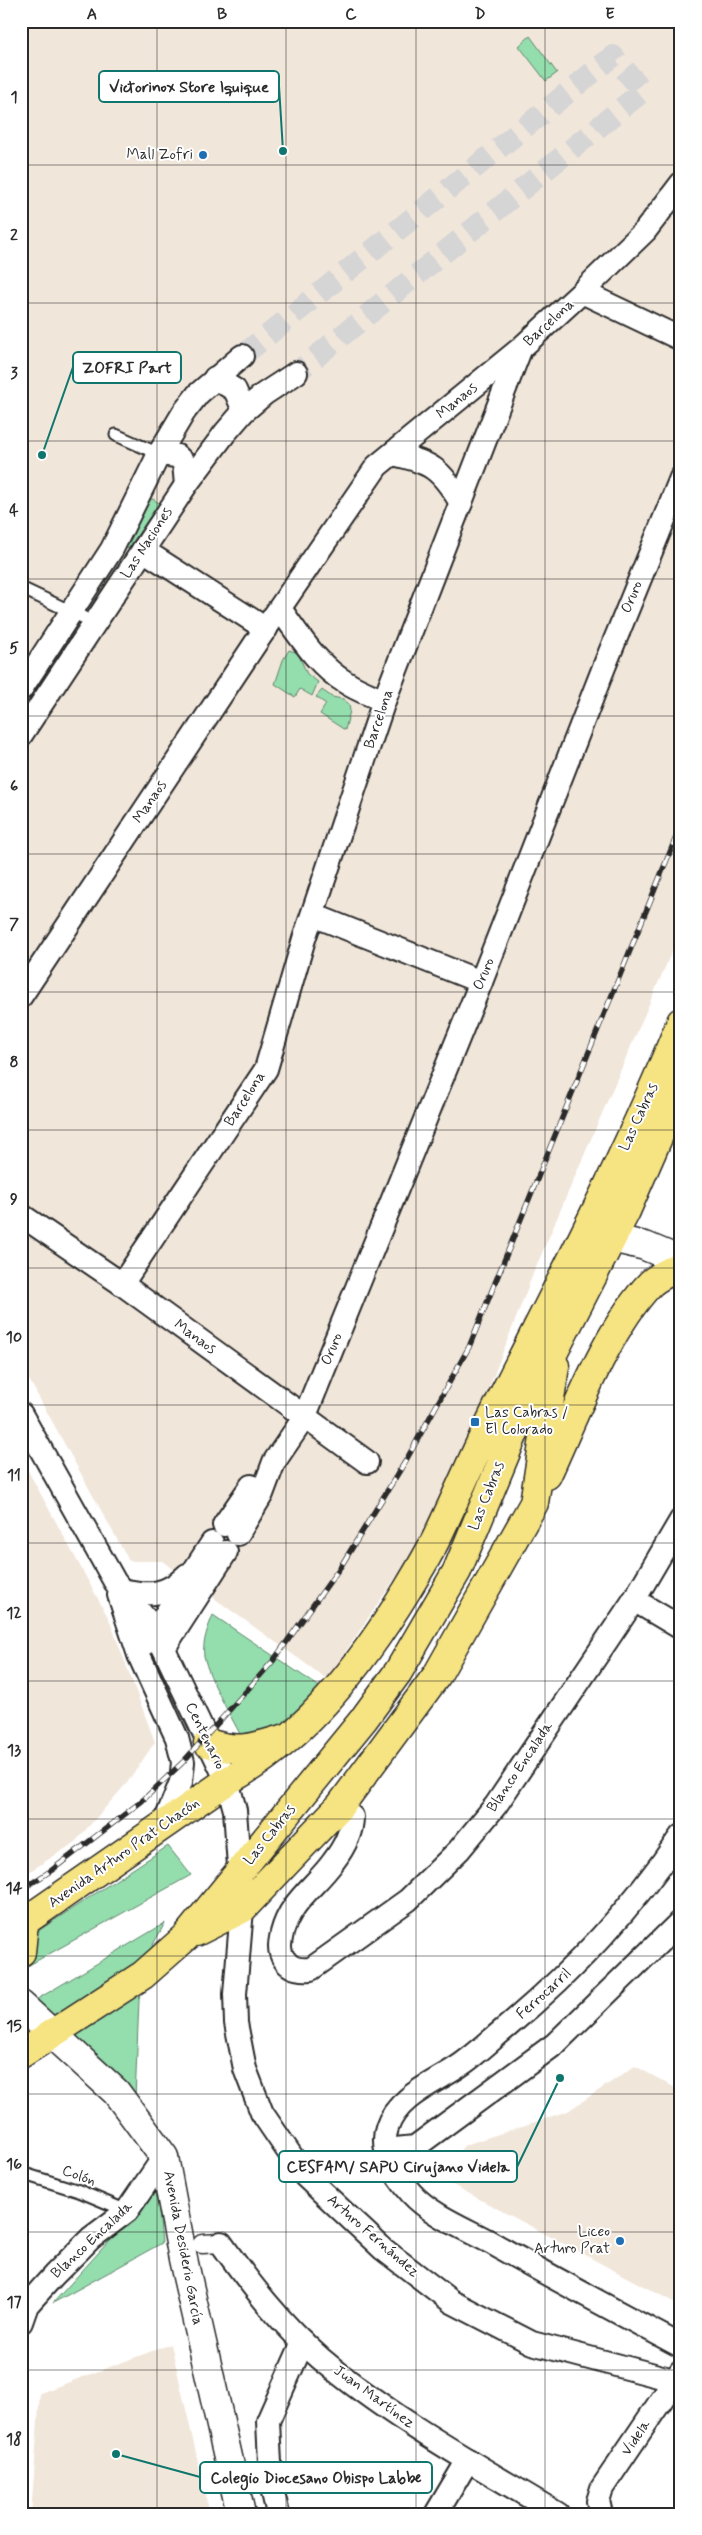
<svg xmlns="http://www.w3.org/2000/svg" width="702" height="2535" font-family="Mynerve,sans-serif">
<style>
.built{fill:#f1e6da}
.green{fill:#94ddad;stroke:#60846c}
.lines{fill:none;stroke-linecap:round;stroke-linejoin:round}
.minor-tunnel{stroke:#d5d5d5;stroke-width:22;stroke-dasharray:22 11;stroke-linecap:butt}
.service-casing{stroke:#2b2b2b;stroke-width:15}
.pedestrian-casing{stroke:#2b2b2b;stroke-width:21}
.minor-casing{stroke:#2b2b2b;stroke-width:26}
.tertiary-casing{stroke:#2b2b2b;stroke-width:31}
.primary-casing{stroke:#2b2b2b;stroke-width:31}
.service{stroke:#fff;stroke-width:11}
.pedestrian{stroke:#fff;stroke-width:18}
.minor{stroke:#fff;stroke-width:22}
.tertiary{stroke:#fff;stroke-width:28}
.primary{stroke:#f6e381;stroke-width:28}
.rail-casing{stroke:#2b2b2b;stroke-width:5.5}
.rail{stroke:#fff;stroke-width:4;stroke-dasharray:11;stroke-linecap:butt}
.grid{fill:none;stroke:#2b2b2b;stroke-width:1;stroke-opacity:0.55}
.poi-dot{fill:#1f6fb2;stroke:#fff;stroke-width:2}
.labels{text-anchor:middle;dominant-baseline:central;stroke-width:4;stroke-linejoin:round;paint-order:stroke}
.poi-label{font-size:15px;fill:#2b2b2b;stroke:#fff;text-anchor:end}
.street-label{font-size:15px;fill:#2b2b2b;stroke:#fff}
.leader{fill:none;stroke:#0f766e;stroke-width:2}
.callout-dot{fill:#0f766e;stroke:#fff;stroke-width:2}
.callout{fill:#fff;stroke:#0f766e;stroke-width:2}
.callout-label{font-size:16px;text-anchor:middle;font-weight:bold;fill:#2b2b2b}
.neatline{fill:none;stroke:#2b2b2b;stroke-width:2}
.grid-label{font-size:16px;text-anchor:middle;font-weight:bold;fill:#2b2b2b}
</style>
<rect width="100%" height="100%" fill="#fff"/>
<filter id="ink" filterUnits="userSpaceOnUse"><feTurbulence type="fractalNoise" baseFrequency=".02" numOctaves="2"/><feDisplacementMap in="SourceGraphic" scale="10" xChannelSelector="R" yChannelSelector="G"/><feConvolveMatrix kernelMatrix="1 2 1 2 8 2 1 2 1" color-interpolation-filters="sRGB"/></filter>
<g filter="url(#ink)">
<g class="built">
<polygon points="21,21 681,21 681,930 533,1274 475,1424 415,1549 327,1679 162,1561 129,1561 21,1365"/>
<polygon points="21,1458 109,1619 155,1742 127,1783 74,1843 21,1877"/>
<polygon points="635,2066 681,2091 681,2306 436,2176 465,2145 568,2111"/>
<polygon points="171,2344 210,2514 31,2514 40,2393"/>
</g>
<g class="green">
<polygon points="530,36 557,73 546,81 519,46"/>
<polygon points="153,499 159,503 128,549 124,546 149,500"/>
<polygon points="289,650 298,653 307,674 318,682 312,696 300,689 295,697 275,684 283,660"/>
<polygon points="322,690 332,697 343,699 349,704 350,711 345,730 320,714 326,704 316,697"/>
<path d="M213 1615 333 1696 305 1722 241 1736C230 1714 209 1680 204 1656 202 1642 208 1627 213 1615Z"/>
<polygon points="168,1846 191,1875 22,1969 21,1942"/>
<polygon points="165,1923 150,1950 139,2000 135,2100 24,2007"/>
<polygon points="157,2188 162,2243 53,2303"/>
</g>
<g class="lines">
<polyline class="minor-tunnel" points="242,356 613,56 643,91 296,373"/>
<defs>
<g id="service">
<polyline points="116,435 159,454"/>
<polyline points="21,588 95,623"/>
<polyline points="21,2173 79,2191 127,2211"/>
</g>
<polyline id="pedestrian" points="202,2244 221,2243"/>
<g id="minor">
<polyline points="582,292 681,339"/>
<polyline points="215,378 235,390 244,411"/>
<polyline points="159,454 177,456 184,463 186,485"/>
<path d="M393 454C431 462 441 469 461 503"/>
<polyline points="143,550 266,629"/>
<path d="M280 609C299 635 317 665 345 682 357 690 371 695 384 701"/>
<polyline points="21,689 112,549 159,454 184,412 198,394 242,356"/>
<polyline points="21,735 186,485 225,433 244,411 264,394 296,373"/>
<polyline points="313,915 481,982"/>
<polyline points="21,996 255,644 377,466 520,349 582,292 645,231 681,184"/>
<polyline points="21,1215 122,1284 367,1462"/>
<polyline points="122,1284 266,1069 304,939 384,701 520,350"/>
<polyline points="21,1414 115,1582 155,1630 227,1781 235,1810 242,1909 235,1994 236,2023 245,2069 262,2113 305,2176 383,2249 452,2302 532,2343 681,2382"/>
<polyline points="224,1525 251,1486"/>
<polyline points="238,1534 262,1494 274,1462 304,1418 481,982 604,667 681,478"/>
<path d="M121 1590C149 1596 166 1596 187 1575"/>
<polyline points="119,1595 139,1655 177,1738 183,1762 181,1782 163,1827"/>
<polyline points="634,1600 681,1628"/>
<polyline points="147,1643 212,1543"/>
<polyline points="164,1648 226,1552"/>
<path d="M340 1806 352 1817C352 1833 343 1849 333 1862 315 1887 290 1901 282 1933 280 1942 278 1951 284 1959 290 1969 300 1970 311 1969L408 1900 459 1850 496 1805 634 1600 681 1520"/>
<path d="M681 1836C631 1910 576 1968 508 2026 493 2038 478 2053 462 2064 437 2082 397 2096 387 2128 379 2151 397 2177 411 2193 431 2215 464 2228 490 2242 553 2278 617 2312 681 2346"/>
<polyline points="386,2150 415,2147 555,2044 681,1921"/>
<path d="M221 2243C250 2284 281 2324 320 2358 392 2419 477 2465 558 2514"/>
<polyline points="21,2322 27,2305 54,2275 91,2238 127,2211 164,2157"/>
<polyline points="278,2514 271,2484 268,2421 303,2342"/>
<polyline points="436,2514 468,2460"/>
<polyline points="601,2514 598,2501 602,2488 681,2371"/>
</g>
<g id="tertiary">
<polyline points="590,1233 645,1246 681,1261"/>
<polyline points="21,2005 116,2092 164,2157 183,2259 241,2514"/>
</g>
<g id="primary">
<path d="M547 1475C574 1417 607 1328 651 1283 659 1276 671 1271 681 1266"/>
<path d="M208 1743C237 1753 253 1748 282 1739"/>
<path d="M21 1924 227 1781C305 1739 361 1665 407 1590 418 1572 429 1554 438 1535 462 1485 483 1434 509 1384 569 1265 631 1146 681 1022"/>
<polyline points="196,1932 242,1909 340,1806 437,1675 534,1503 555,1366"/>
<polyline points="21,1952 24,1922"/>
<polyline points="21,2054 143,1975 186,1937 363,1720 398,1672 457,1571 521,1416 626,1211 681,1085"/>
</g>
</defs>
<use href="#service" class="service-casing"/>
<use href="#pedestrian" class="pedestrian-casing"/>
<use href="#minor" class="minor-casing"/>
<use href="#tertiary" class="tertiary-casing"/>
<use href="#primary" class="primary-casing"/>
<use href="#service" class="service"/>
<use href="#pedestrian" class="pedestrian"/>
<use href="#minor" class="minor"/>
<use href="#tertiary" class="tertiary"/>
<use href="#primary" class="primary"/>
<defs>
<polyline id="rail" points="21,1890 52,1870 142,1801 183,1762 273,1661 341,1566 405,1462 469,1347 681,825"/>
</defs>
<use href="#rail" class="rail-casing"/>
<use href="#rail" class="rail"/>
</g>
</g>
<path class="grid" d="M157 21V2514M286 21V2514M416 21V2514M545 21V2514M21 165H681M21 303H681M21 441H681M21 579H681M21 716H681M21 854H681M21 992H681M21 1130H681M21 1268H681M21 1405H681M21 1543H681M21 1681H681M21 1819H681M21 1956H681M21 2094H681M21 2232H681M21 2370H681"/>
<g class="poi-dot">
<circle cx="203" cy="155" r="5"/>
<rect x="470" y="1417" width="10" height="10" rx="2.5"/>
<circle cx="620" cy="2241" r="5"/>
</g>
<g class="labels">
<g class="poi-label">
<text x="193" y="155">Mall Zofri</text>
<text x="485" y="1413" text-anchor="start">Las Cabras /<tspan x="485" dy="17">El Colorado</tspan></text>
<text x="610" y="2232">Liceo<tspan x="610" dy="17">Arturo Prat</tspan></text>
</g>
<g class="street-label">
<text transform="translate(549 323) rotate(-42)">Barcelona</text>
<text transform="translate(457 401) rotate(-39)">Manaos</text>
<text transform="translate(147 543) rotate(-57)">Las Naciones</text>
<text transform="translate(632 597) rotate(-68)">Oruro</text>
<text transform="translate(379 719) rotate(-71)">Barcelona</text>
<text transform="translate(150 802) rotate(-56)">Manaos</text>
<text transform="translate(484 974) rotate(-68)">Oruro</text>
<text transform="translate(245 1099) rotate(-57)">Barcelona</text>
<text transform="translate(639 1117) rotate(-65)">Las Cabras</text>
<text transform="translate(195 1337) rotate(36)">Manaos</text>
<text transform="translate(332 1349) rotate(-68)">Oruro</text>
<text transform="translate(487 1496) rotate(-68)">Las Cabras</text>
<text transform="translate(205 1736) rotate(64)">Centenario</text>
<text transform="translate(520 1767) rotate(-56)">Blanco Encalada</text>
<text transform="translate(270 1835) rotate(-51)">Las Cabras</text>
<text transform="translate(124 1853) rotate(-35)">Avenida Arturo Prat Chacón</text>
<text transform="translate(544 1994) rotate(-42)">Ferrocarril</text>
<text transform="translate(79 2176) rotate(20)">Colón</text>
<text transform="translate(373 2236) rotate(41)">Arturo Fernández</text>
<text transform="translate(92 2240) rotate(-43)">Blanco Encalada</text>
<text transform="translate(183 2248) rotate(79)">Avenida Desiderio García</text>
<text transform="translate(374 2397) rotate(36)">Juan Martínez</text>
<text transform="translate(636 2438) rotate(-56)">Videla</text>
</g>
</g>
<path class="leader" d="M283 151L279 86M42 455L73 367M560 2078L517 2167M116 2454L200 2477"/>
<g class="callout-dot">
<circle cx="283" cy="151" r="5"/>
<circle cx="42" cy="455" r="5"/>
<circle cx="560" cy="2078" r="5"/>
<circle cx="116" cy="2454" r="5"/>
</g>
<g class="callout">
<rect x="99" y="71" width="180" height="31" rx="5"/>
<rect x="73" y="352" width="108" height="31" rx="5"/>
<rect x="279" y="2151" width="238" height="31" rx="5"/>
<rect x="200" y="2462" width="232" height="31" rx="5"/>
</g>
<g class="callout-label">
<text x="189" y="92">Victorinox Store Iquique</text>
<text x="127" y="373">ZOFRI Part</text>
<text x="398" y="2172">CESFAM/ SAPU Cirujano Videla</text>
<text x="316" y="2483">Colegio Diocesano Obispo Labbe</text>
</g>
<rect width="702" height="2535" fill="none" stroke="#fff" stroke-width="55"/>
<rect x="28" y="28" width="646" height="2480" class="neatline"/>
<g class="grid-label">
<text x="92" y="19">A</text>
<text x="222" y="19">B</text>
<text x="351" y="19">C</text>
<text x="480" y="19">D</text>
<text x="610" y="19">E</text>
<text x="14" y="102">1</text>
<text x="14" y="240">2</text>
<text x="14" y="378">3</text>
<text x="14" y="515">4</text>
<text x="14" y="653">5</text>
<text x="14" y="791">6</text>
<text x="14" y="929">7</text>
<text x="14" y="1067">8</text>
<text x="14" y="1204">9</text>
<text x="14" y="1342">10</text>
<text x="14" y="1480">11</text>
<text x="14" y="1618">12</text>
<text x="14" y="1755">13</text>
<text x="14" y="1893">14</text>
<text x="14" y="2031">15</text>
<text x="14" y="2169">16</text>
<text x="14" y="2307">17</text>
<text x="14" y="2444">18</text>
</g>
</svg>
